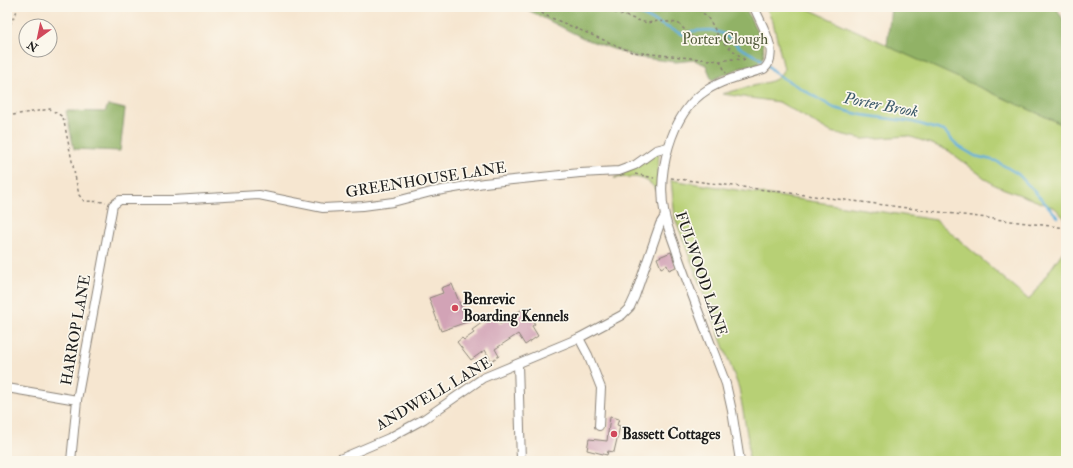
<svg xmlns="http://www.w3.org/2000/svg" width="1073" height="468" font-family="'IM FELL Double Pica',serif">
<style>
.green{fill:#b7d075;stroke:#6a7648}
.forest{fill:#91b266;stroke:#566741}
.lines{fill:none;stroke-linecap:round;stroke-linejoin:round}
.stream{stroke:#62afdb;stroke-width:2.5}
.building{fill:#d2a3b6}
.minor-casing{stroke:#898176;stroke-width:10}
.path{stroke:#898176;stroke-width:1.5;stroke-dasharray:3 3;stroke-linecap:butt}
.minor{stroke:#fff;stroke-width:8}
.poi-dot{fill:#d1495b;stroke:#fbf7ec;stroke-width:1.5}
.labels{text-anchor:middle;dominant-baseline:central;stroke-width:3.5;stroke-linejoin:round;paint-order:stroke}
.park-label{font-size:15px;fill:#525b3b;stroke:#fbf7ec}
.street-label{font-size:15px;fill:#1c1c1c;stroke:#fbf7ec}
.poi-label{font-size:15px;font-weight:bold;fill:#1c1c1c;stroke:#fbf7ec;text-anchor:start}
.water-label{font-size:16px;font-style:italic;fill:#385768;stroke:#fbf7ec}
</style>
<rect width="100%" height="100%" fill="#fbf7ec"/>
<filter id="ink" filterUnits="userSpaceOnUse"><feTurbulence type="fractalNoise" baseFrequency=".025" numOctaves="2"/><feDisplacementMap in="SourceGraphic" scale="8" xChannelSelector="R" yChannelSelector="G"/><feConvolveMatrix kernelMatrix="1 2 1 2 8 2 1 2 1" color-interpolation-filters="sRGB"/></filter>
<filter id="wash" filterUnits="userSpaceOnUse"><feTurbulence type="fractalNoise" baseFrequency=".012" numOctaves="4" result="noise"/><feDisplacementMap in="SourceGraphic" scale="16" xChannelSelector="R" yChannelSelector="G"/><feGaussianBlur stdDeviation="0.9" result="paint"/><feColorMatrix in="noise" values="0 0 0 0 0 0 0 0 0 0 0 0 0 0 0 0 0 1.4 0 .05"/><feComposite in="paint" operator="in"/></filter>
<g filter="url(#wash)">
<rect width="100%" height="100%" fill="#f6e6d0"/>
<g class="green">
<polygon points="766,7 804,7 1066,126 1066,220 1055,208 994,185 949,151 932,144 908,136 863,139 831,132 779,102 722,94 772,81 778,78 784,69 773,22"/>
<path d="M659 152 657 191C645 174 633 177 614 178Z"/>
<polygon points="671,180 936,220 1029,300 1066,247 1066,461 749,461 748,440 739,388 675,218"/>
</g>
<g class="forest">
<polygon points="522,7 745,7 763,44 764,56 757,65 740,68 712,80 706,65 694,60 676,62 636,57 585,39"/>
<polygon points="891,7 1056,7 1066,25 1066,126 887,46"/>
<polygon points="108,105 125,109 120,151 74,149 66,111 105,112"/>
</g>
<g class="lines">
<path class="stream" d="M625 7C646 16 664 27 685 35L692 31 711 30 724 34 742 49 758 57 778 75 834 108 862 115 913 122 944 131 958 146 975 156 996 161 1018 174 1058 217"/>
</g>
<g id="blocks">
<g class="building">
<polygon points="671,252 676,267 669,270 667,265 661,268 657,258"/>
<polygon points="452,284 467,322 441,331 429,298 443,293 441,288"/>
<polygon points="524,308 535,324 532,326 538,336 525,345 518,334 495,349 499,356 491,361 485,350 471,360 457,342 462,338 464,340 474,333 472,330 494,314 500,324"/>
<polygon points="610,417 619,419 617,425 620,426 614,452 608,451 607,455 587,450 589,439 607,441"/>
</g>
</g>
</g>
<g filter="url(#ink)">
<use href="#blocks" fill-opacity="0" stroke="#898176" stroke-width="1"/>
<g class="lines">
<defs>
<g id="minor">
<polyline points="579,338 588,355 601,388 599,426"/>
<polyline points="518,364 521,461"/>
<polyline points="7,388 77,400"/>
<polyline points="71,461 77,400 113,205 120,200 173,200 259,195 323,208 363,206 393,202 431,192 484,183 580,173 619,171 635,165 656,150 668,147"/>
<polyline points="335,461 389,438 424,419 483,378 579,338 622,315 630,307 635,296 660,224 665,216"/>
<path d="M740 461 732 411 726 384C710 342 694 301 679 259 675 245 668 230 665 216 656 175 670 113 707 90 724 79 745 75 764 69 781 54 761 24 754 7"/>
</g>
</defs>
<use href="#minor" class="minor-casing"/>
<g class="path">
<polyline points="531,7 547,16 632,52 720,61 732,59 745,60"/>
<polyline points="597,7 647,23 659,21 678,23 692,37 706,43 720,40 745,60"/>
<path d="M693 7C709 14 713 26 720 40"/>
<polyline points="7,30 19,7"/>
<polyline points="720,61 726,73"/>
<polyline points="7,116 50,109 63,117 79,195 84,201 106,202"/>
<polyline points="635,174 654,178"/>
<polyline points="671,178 1066,228"/>
</g>
<use href="#minor" class="minor"/>
</g>
</g>
<g class="poi-dot">
<circle cx="455" cy="308" r="4"/>
<circle cx="614" cy="434" r="4"/>
</g>
<g class="labels">
<g class="park-label">
<text x="725" y="39">Porter Clough</text>
</g>
<g class="street-label">
<text transform="translate(426 180) rotate(-9)">GREENHOUSE LANE</text>
<text transform="translate(701 274) rotate(71)">FULWOOD LANE</text>
<text transform="translate(76 330) rotate(-80)">HARROP LANE</text>
<text transform="translate(434 394) rotate(-30)">ANDWELL LANE</text>
</g>
<g class="poi-label">
<text x="463" y="299">Benrevic<tspan x="463" dy="17">Boarding Kennels</tspan></text>
<text x="622" y="434">Bassett Cottages</text>
</g>
<g class="water-label">
<text transform="translate(881 105) rotate(11)">Porter Brook</text>
</g>
</g>
<rect width="1073" height="468" fill="none" stroke="#fbf7ec" stroke-width="24"/>
<g transform="translate(38 38) rotate(213)"><circle r="19" fill="#fbf7ec" stroke="#a29f99"/>
<path d="M0-3L7 15L0 10L-7 15Z" fill="#d1495b"/>
<text y="-6" font-size="11" font-weight="bold" text-anchor="middle" fill="#1c1c1c">N</text>
</g>
</svg>
